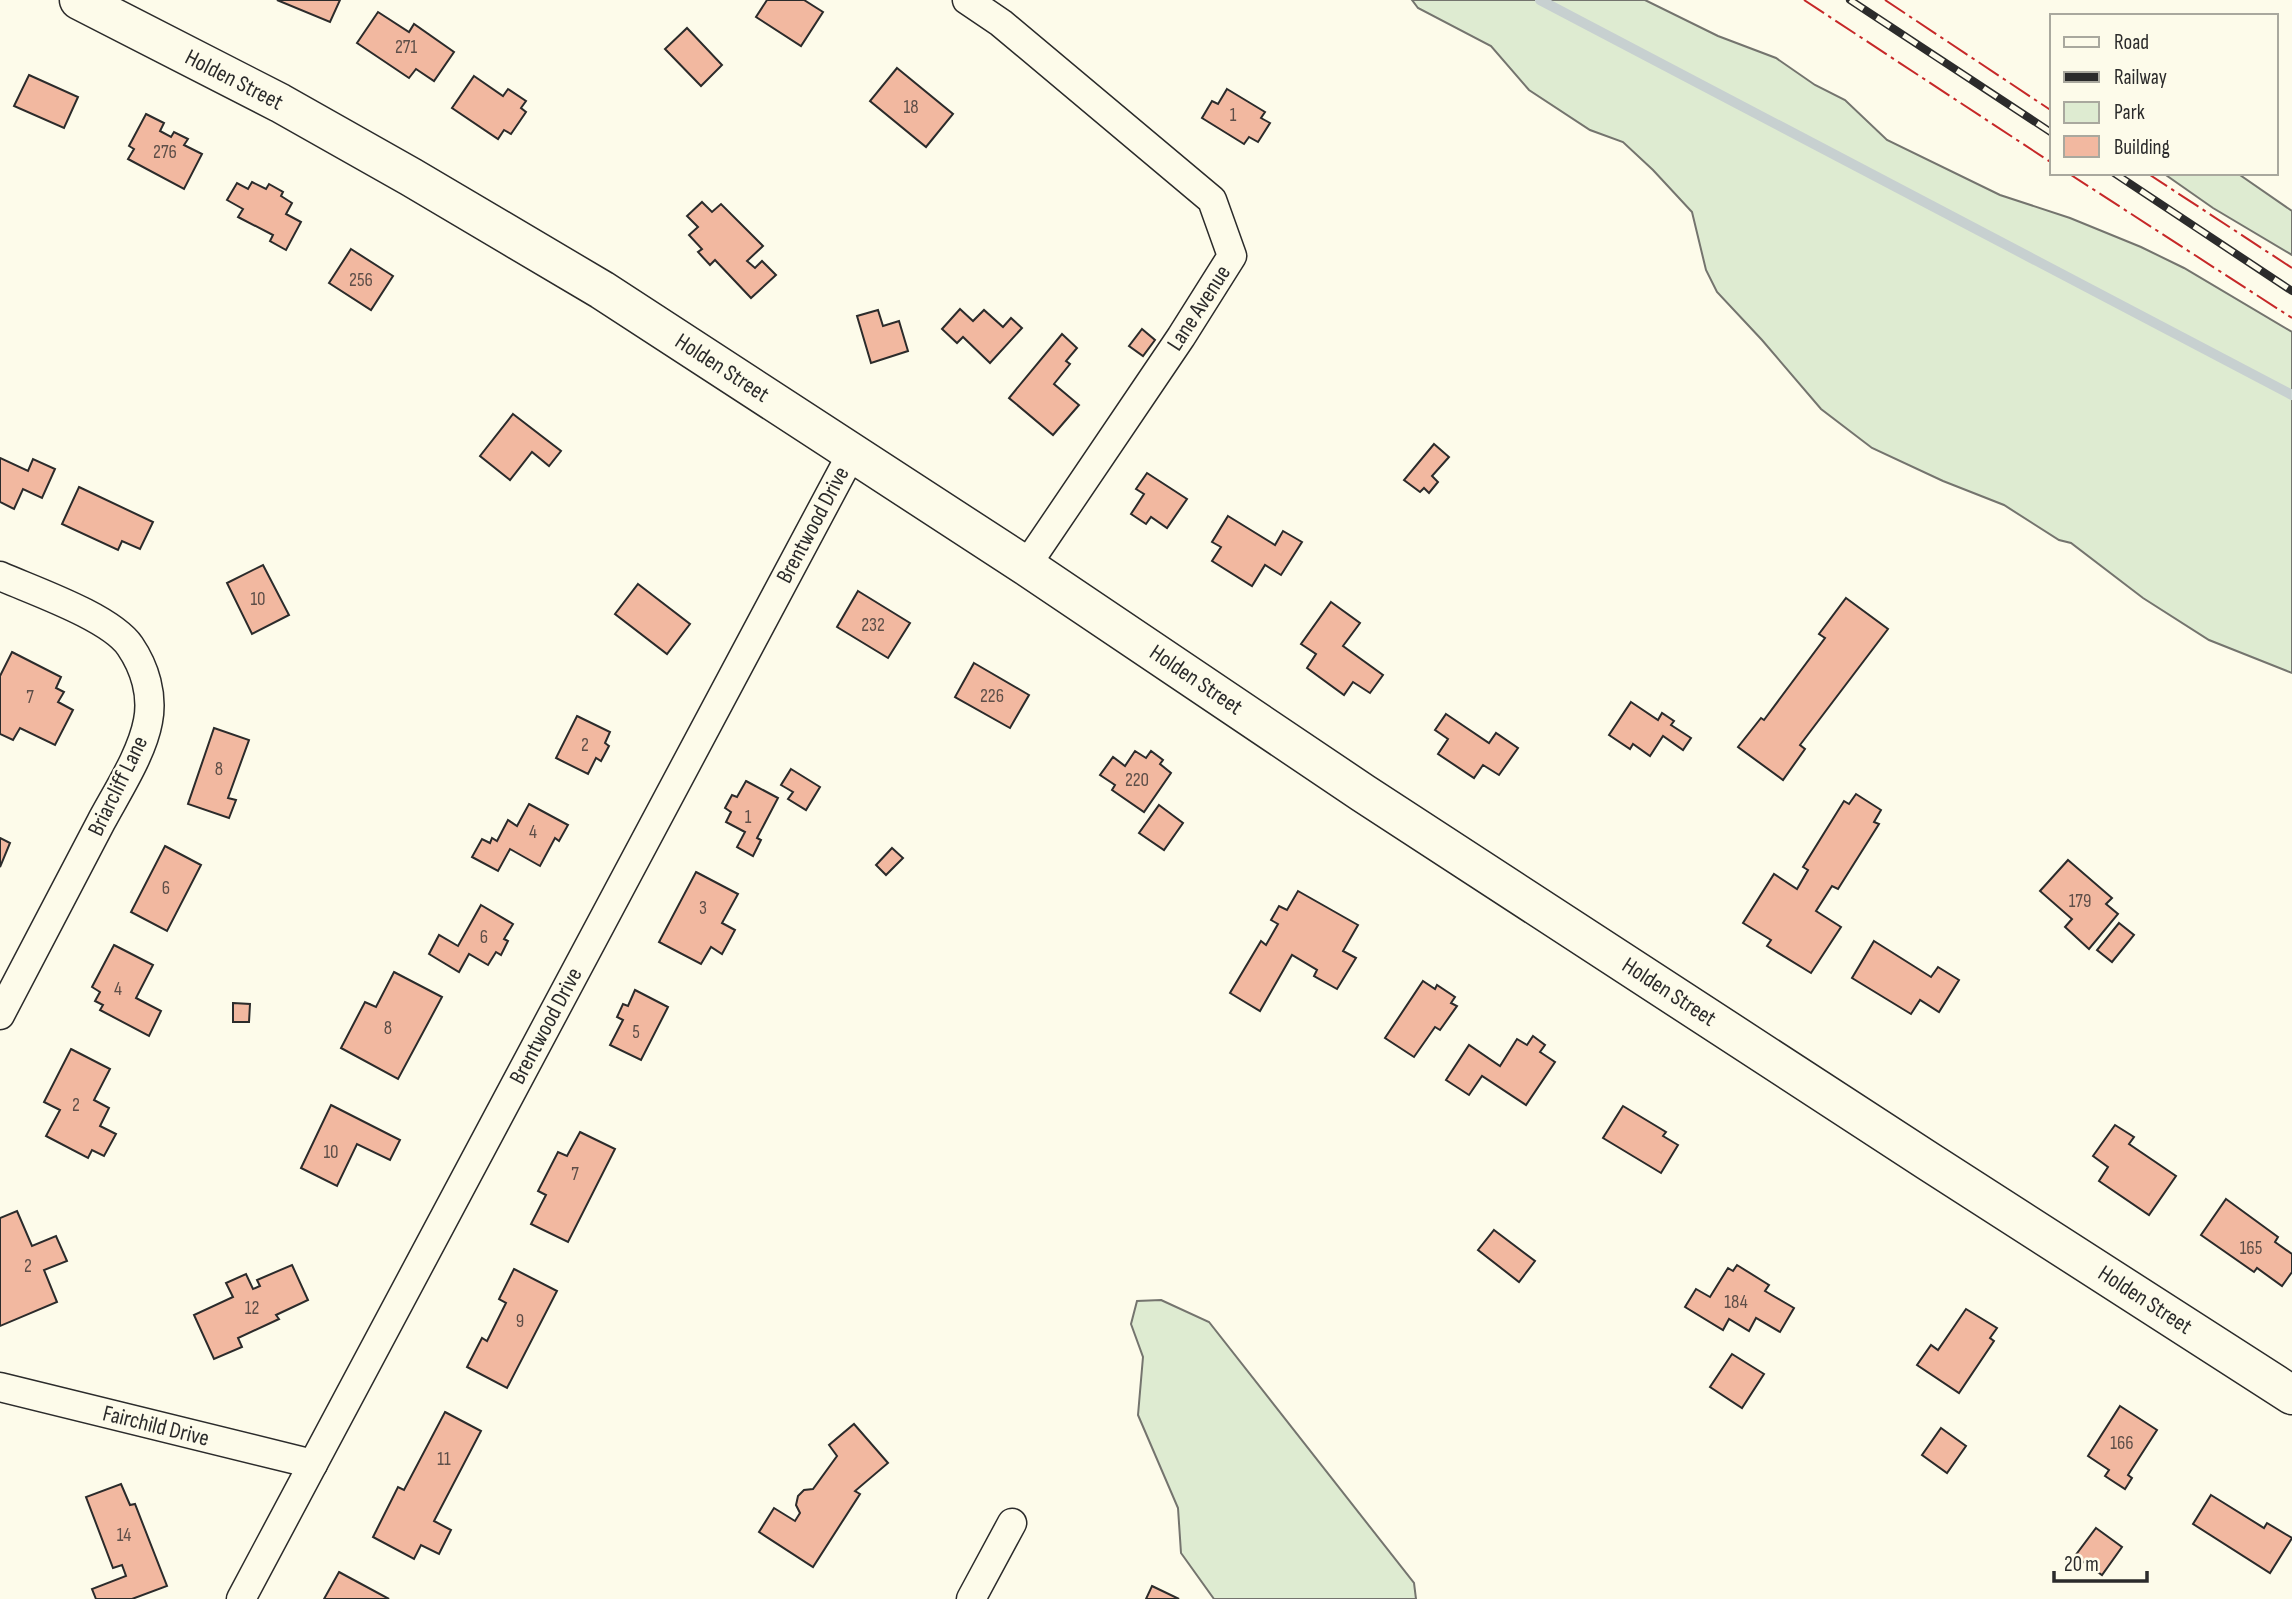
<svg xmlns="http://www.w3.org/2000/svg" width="2292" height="1599" font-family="'Sofia Sans Condensed',sans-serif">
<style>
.green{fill:#deebd1;stroke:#74746e;stroke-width:2}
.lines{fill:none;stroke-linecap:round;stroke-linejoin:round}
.stream{stroke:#c7d0d0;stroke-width:10}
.building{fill:#f2b8a0;stroke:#2b2b2b;stroke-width:2}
.street-casing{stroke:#2b2b2b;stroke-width:31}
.secondary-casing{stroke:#2b2b2b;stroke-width:41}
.street{stroke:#fdfbea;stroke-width:28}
.secondary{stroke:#fdfbea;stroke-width:38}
.rail-casing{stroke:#2b2b2b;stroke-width:8}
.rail{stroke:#fdfbea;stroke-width:5;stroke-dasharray:16;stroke-linecap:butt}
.power{stroke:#c62828;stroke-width:2;stroke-dasharray:24 5 3.5 5;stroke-linecap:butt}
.labels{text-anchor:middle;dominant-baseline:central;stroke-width:5;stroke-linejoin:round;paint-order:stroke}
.number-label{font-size:19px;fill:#5d4e48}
.street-label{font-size:23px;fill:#2b2b2b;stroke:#fdfbea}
</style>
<rect width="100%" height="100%" fill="#fdfbea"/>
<g class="green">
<polygon points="1412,0 1645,0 1718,36 1776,58 1815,85 1845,100 1887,140 2000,195 2070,218 2141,247 2184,268 2292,332 2292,673 2209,640 2143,598 2071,543 2059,540 2004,505 1943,481 1872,448 1821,409 1762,340 1717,292 1706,270 1692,212 1653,170 1623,142 1590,130 1529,90 1491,46 1418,8"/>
<polygon points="2163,173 2237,173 2292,211 2292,255 2213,208"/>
<polygon points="1161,1300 1209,1322 1414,1583 1416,1599 1214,1599 1181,1553 1178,1508 1138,1415 1143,1357 1131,1324 1137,1301"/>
</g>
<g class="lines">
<polyline class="stream" points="1540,0 2292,395"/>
</g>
<g class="building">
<polygon points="277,0 340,0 330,22"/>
<polygon points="767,0 804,0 823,12 801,46 756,17"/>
<polygon points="378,12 409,32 414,24 454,52 434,81 416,69 409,78 357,43"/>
<polygon points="687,28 722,65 701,86 665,49"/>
<polygon points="897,68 953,114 926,147 870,101"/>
<polygon points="29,75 78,97 64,128 14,106"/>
<polygon points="474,76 503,96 508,89 526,101 521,108 526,112 511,134 504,130 498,139 452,108"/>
<polygon points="1227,89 1265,112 1261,118 1270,123 1258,142 1249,137 1244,144 1202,118 1212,101 1218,104"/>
<polygon points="146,114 164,123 160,131 171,137 174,132 188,139 184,145 202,154 184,189 128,159 134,149 129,146"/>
<polygon points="252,182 266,189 269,184 283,192 281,196 292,203 286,214 301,222 286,250 270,241 273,235 238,217 243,209 227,200 237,183 248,189"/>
<polygon points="702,202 712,212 721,204 763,246 747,261 755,268 762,261 776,275 751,298 715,260 710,265 698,252 702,249 689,235 698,227 687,216"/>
<polygon points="351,249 393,276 371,310 329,283"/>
<polygon points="960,309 973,321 984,310 1003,327 1011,318 1022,328 990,363 963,337 957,343 942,329"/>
<polygon points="878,310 883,326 899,321 908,351 871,363 857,316"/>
<polygon points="1142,329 1155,340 1143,356 1129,346"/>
<polygon points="1062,334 1077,348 1066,361 1070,364 1054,384 1079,405 1053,435 1009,398"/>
<polygon points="513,414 561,451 549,466 532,452 510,480 480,456"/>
<polygon points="1434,444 1449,457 1432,476 1438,482 1429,493 1424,488 1420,492 1404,480"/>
<polygon points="0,458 28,471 33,459 55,469 42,498 23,489 14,509 0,502"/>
<polygon points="1147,473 1187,499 1167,528 1151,517 1146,524 1131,514 1144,494 1136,489"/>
<polygon points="79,487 153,522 140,549 122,541 118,550 62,524"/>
<polygon points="1228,516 1275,545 1283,531 1302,542 1281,575 1265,565 1252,586 1212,561 1221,547 1212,542"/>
<polygon points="263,565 289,615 252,634 227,583"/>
<polygon points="638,584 690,624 667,654 615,614"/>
<polygon points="858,591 910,623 888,658 837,627"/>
<polygon points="1846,598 1888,629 1800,745 1805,749 1783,780 1738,747 1761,718 1764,720 1825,638 1819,634"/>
<polygon points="1331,602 1360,623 1343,646 1383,675 1370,693 1353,682 1344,695 1307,668 1316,654 1301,644"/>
<polygon points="12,652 61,677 56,688 64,692 58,702 73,710 55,745 20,728 13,740 0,734 0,676"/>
<polygon points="974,663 1029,695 1010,728 955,697"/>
<polygon points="1631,702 1658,720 1662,713 1674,721 1671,725 1691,738 1683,750 1663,736 1650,756 1633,744 1630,749 1609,735"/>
<polygon points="1446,714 1489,743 1496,733 1518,748 1499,775 1483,765 1474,778 1438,754 1448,739 1435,730"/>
<polygon points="577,716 610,732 605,743 609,746 601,761 596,758 588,774 556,758"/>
<polygon points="214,728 249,740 228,798 236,800 229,818 188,804"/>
<polygon points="1135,751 1146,758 1151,751 1163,760 1160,764 1171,773 1144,812 1112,790 1115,785 1100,775 1113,757 1125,766"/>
<polygon points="791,769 820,787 806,810 788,799 793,792 781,785"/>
<polygon points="746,781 778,798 757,838 761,840 753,856 737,847 745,832 726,822 731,812 725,808 732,795 737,797"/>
<polygon points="1856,794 1881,810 1874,822 1879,824 1838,889 1832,886 1816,911 1841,927 1811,973 1767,946 1771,940 1743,923 1774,874 1797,889 1808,870 1803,867 1844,801 1849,804"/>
<polygon points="529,804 568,825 559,841 555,838 540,866 510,849 498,871 472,857 482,839 490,843 492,838 497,841 508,820 517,826"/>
<polygon points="1159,805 1183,823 1164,850 1139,833"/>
<polygon points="0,838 10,843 0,867"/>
<polygon points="165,846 201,865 167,931 131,912"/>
<polygon points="892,848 903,858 886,875 876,865"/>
<polygon points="2068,860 2112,898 2106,904 2118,914 2089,949 2065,927 2072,919 2040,891"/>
<polygon points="696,872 738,894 722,923 735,930 722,954 711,947 701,964 659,942"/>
<polygon points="1298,891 1358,925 1343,951 1356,958 1337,989 1314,976 1317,970 1292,955 1260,1011 1230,993 1261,941 1266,945 1278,924 1271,920 1279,906 1287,910"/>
<polygon points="481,905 513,924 504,939 508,941 501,955 496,952 488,965 469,954 459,972 429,954 439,935 458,946"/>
<polygon points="2119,923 2134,935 2112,962 2097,950"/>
<polygon points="1874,941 1931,977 1938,967 1959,980 1939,1012 1920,1000 1911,1014 1852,978"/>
<polygon points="114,945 153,965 136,998 161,1011 149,1036 100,1010 103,1005 95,1001 100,992 92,987"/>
<polygon points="394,972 442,997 398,1079 341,1048 365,1002 376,1007"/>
<polygon points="1423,981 1435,989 1437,985 1455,997 1451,1003 1457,1006 1440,1030 1435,1027 1414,1057 1385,1038"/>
<polygon points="635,990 668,1007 641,1060 610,1045 623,1020 617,1017 623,1004 628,1006"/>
<polygon points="233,1003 250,1004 249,1022 233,1022"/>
<polygon points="1533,1036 1545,1045 1540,1052 1555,1062 1526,1105 1482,1076 1469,1095 1446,1080 1469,1045 1500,1066 1517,1039 1527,1045"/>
<polygon points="71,1049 110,1069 94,1100 109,1108 100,1126 116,1134 104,1156 92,1150 88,1158 46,1136 60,1110 44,1102"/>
<polygon points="331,1105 400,1140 390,1160 357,1144 337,1186 301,1168"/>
<polygon points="1623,1106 1666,1132 1663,1136 1678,1145 1661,1173 1603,1138"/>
<polygon points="2115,1125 2134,1137 2129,1144 2176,1176 2149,1215 2099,1181 2108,1167 2093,1156"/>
<polygon points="580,1132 615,1149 568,1242 531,1224 546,1195 538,1191 558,1152 567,1156"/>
<polygon points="2226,1199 2278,1237 2275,1242 2292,1254 2292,1272 2282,1286 2257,1268 2254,1272 2201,1235"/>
<polygon points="17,1211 32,1246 56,1236 67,1261 44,1270 57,1302 0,1326 0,1218"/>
<polygon points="1494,1230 1535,1261 1519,1282 1478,1250"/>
<polygon points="292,1265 308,1300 276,1315 279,1319 238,1338 242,1347 214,1359 194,1315 233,1297 226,1283 246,1274 253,1289 260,1286 257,1280"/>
<polygon points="1737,1265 1769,1285 1765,1291 1794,1308 1780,1332 1756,1318 1749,1331 1729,1319 1723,1330 1685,1307 1696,1289 1710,1297 1728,1268 1733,1271"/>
<polygon points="514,1269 557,1291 507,1388 467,1367 482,1338 487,1341 506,1303 499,1299"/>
<polygon points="1966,1309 1997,1328 1990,1338 1994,1341 1959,1393 1917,1365 1931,1345 1938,1350"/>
<polygon points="1732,1354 1764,1374 1742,1408 1710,1387"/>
<polygon points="2120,1406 2157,1430 2128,1475 2132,1478 2125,1489 2105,1476 2109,1470 2088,1456"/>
<polygon points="445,1412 481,1431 434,1521 451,1530 439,1554 421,1545 414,1559 373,1537 398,1487 404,1490"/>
<polygon points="854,1424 888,1463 855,1491 860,1494 813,1567 759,1532 774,1508 795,1521 800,1513 796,1505 798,1496 804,1490 813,1489 837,1456 829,1445"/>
<polygon points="1941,1428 1966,1446 1947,1473 1922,1455"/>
<polygon points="121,1484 130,1505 135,1504 167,1586 132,1599 96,1599 92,1589 126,1576 122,1565 113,1568 86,1497"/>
<polygon points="2211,1495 2264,1528 2267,1523 2292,1538 2270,1573 2193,1524"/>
<polygon points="2096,1528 2122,1547 2102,1575 2075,1556"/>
<polygon points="339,1572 389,1599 324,1599"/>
<polygon points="1152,1586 1179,1599 1146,1599"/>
</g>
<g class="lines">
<defs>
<g id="street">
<polyline points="967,0 1001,23 1212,200 1232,256 1181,337 1026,566"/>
<path d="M0 576C34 591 110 617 130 646 145 668 153 695 148 721 142 754 117 792 101 822 67 886 34 951 0 1015"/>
<polyline points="0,1387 313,1464"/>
<polyline points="241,1599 852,453"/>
<polyline points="971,1599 1012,1523"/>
</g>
<polyline id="secondary" points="79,0 280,103 411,177 602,290 1026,566 1363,793 1928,1161 2292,1395"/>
</defs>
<use href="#street" class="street-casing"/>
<use href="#secondary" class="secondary-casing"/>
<use href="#street" class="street"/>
<use href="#secondary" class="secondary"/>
<defs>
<g id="rail">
<polyline points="1850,0 2052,133"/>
<polyline points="2114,173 2292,291"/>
</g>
</defs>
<use href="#rail" class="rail-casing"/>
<use href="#rail" class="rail"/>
<g class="power">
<polyline points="1804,0 2052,163"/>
<polyline points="1885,0 2052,111"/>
<polyline points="2068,173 2292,318"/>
<polyline points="2147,173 2292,268"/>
</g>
</g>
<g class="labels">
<g class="number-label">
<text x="406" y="47">271</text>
<text x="911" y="107">18</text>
<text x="1233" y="115">1</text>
<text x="165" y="152">276</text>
<text x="361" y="280">256</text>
<text x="258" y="599">10</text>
<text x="873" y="625">232</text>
<text x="992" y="696">226</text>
<text x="30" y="697">7</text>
<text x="585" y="745">2</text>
<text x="219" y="769">8</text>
<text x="1137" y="780">220</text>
<text x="748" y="817">1</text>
<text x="533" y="832">4</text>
<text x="166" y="888">6</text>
<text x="2080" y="901">179</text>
<text x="703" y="908">3</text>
<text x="484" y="937">6</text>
<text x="118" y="989">4</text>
<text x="388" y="1028">8</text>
<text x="636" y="1032">5</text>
<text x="76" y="1105">2</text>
<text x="331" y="1152">10</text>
<text x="575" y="1174">7</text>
<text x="2251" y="1248">165</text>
<text x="28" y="1266">2</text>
<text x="1736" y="1302">184</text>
<text x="252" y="1308">12</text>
<text x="520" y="1321">9</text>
<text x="2122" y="1443">166</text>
<text x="444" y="1459">11</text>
<text x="124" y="1535">14</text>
</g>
<g class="street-label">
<text transform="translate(234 80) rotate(27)">Holden Street</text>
<text transform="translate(1199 308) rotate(-57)">Lane Avenue</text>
<text transform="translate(722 368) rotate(33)">Holden Street</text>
<text transform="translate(813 525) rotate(-62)">Brentwood Drive</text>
<text transform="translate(1196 680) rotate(34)">Holden Street</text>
<text transform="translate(118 786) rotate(-64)">Briarcliff Lane</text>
<text transform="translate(1669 992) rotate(33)">Holden Street</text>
<text transform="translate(546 1026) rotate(-62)">Brentwood Drive</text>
<text transform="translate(2145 1300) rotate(33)">Holden Street</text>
<text transform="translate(156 1426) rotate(14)">Fairchild Drive</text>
</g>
</g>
<rect x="2050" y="14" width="228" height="161" fill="#fdfbea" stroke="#a9a89e" stroke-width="2"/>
<rect x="2064" y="37" width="35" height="10" fill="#fdfbea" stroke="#a9a89e" stroke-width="2"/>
<text x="2114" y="49" font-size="21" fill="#2b2b2b">Road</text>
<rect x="2064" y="72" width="35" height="10" fill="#2b2b2b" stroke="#a9a89e" stroke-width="2"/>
<text x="2114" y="84" font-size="21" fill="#2b2b2b">Railway</text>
<rect x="2064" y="102" width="35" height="21" fill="#deebd1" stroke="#a9a89e" stroke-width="2"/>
<text x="2114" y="119" font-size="21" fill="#2b2b2b">Park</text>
<rect x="2064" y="136" width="35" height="21" fill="#f2b8a0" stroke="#a9a89e" stroke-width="2"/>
<text x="2114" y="154" font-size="21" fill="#2b2b2b">Building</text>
<path d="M2054 1571v10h93v-10" fill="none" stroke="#2b2b2b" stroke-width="3.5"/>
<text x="2064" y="1571" font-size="21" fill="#2b2b2b" stroke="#fdfbea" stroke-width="5" paint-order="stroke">20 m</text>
</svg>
